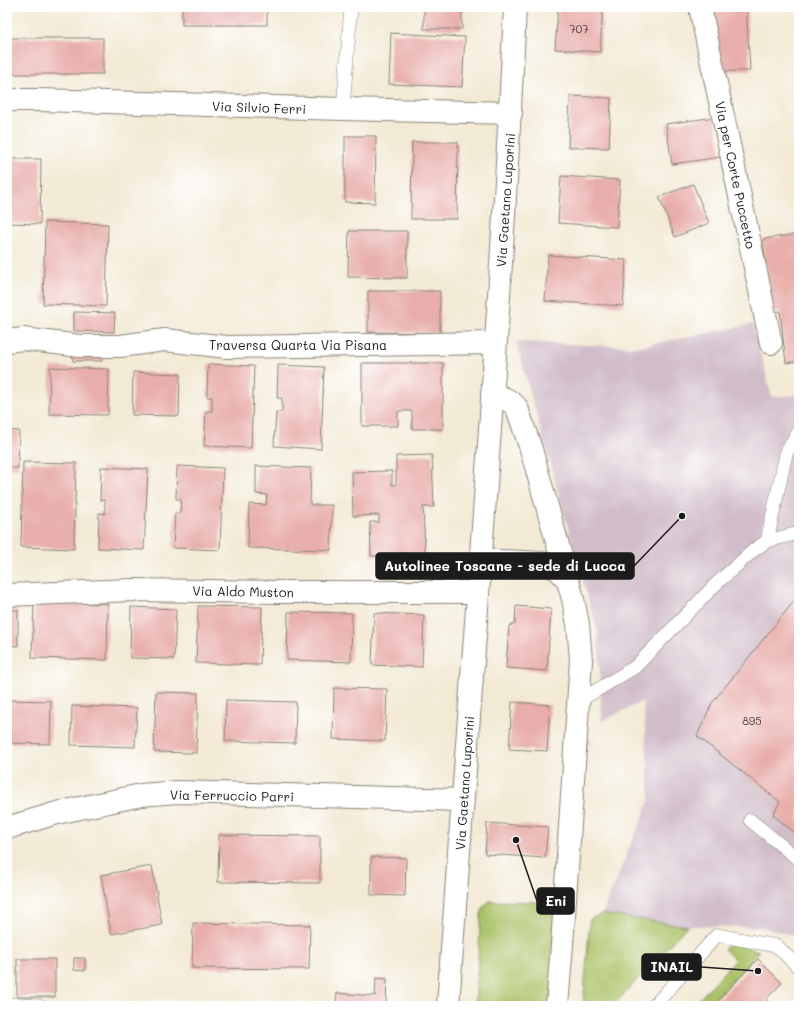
<svg xmlns="http://www.w3.org/2000/svg" width="806" height="1013" font-family="Mali,sans-serif">
<style>
.industrial{fill:#d1bdc9}
.green{fill:#abc268;stroke:#646f42}
.building{fill:#e8aeab}
.lines{fill:none;stroke-linecap:round;stroke-linejoin:round}
.service-casing{stroke:#888378;stroke-width:14}
.minor-casing{stroke:#888378;stroke-width:24}
.primary-casing{stroke:#888378;stroke-width:24}
.service{stroke:#fff;stroke-width:13}
.minor{stroke:#fff;stroke-width:22}
.primary{stroke:#fff;stroke-width:22}
.labels{text-anchor:middle;dominant-baseline:central;stroke-width:3;stroke-linejoin:round;paint-order:stroke}
.number-label{font-size:11px;fill:#4f4040}
.street-label{font-size:13px;fill:#1c1c1c;stroke:#fff}
.leader{fill:none;stroke:#1c1c1c;stroke-width:1.5}
.callout-dot{fill:#1c1c1c;stroke:#fff;stroke-width:1.5}
.callout{fill:#1c1c1c;stroke:#1c1c1c;stroke-width:1.5}
.callout-label{font-size:14px;text-anchor:middle;font-weight:bold;fill:#fff}
</style>
<rect width="100%" height="100%" fill="#fff"/>
<filter id="ink" filterUnits="userSpaceOnUse"><feTurbulence type="fractalNoise" baseFrequency=".025" numOctaves="2"/><feDisplacementMap in="SourceGraphic" scale="8" xChannelSelector="R" yChannelSelector="G"/><feConvolveMatrix kernelMatrix="1 2 1 2 8 2 1 2 1" color-interpolation-filters="sRGB"/></filter>
<filter id="wash" filterUnits="userSpaceOnUse"><feTurbulence type="fractalNoise" baseFrequency=".012" numOctaves="4" result="noise"/><feDisplacementMap in="SourceGraphic" scale="16" xChannelSelector="R" yChannelSelector="G"/><feGaussianBlur stdDeviation="0.9" result="paint"/><feColorMatrix in="noise" values="0 0 0 0 0 0 0 0 0 0 0 0 0 0 0 0 0 1.4 0 .05"/><feComposite in="paint" operator="in"/></filter>
<g filter="url(#wash)">
<rect width="100%" height="100%" fill="#f3ead5"/>
<polygon class="industrial" points="753,324 772,397 799,395 799,937 762,927 687,926 602,914 650,799 643,701 602,721 598,634 516,342 637,347"/>
<g class="green">
<polygon points="490,901 560,902 552,1006 475,1006 481,914 484,906"/>
<polygon points="602,914 687,926 613,1006 583,1006 590,919"/>
<polygon points="731,942 759,951 709,1006 693,1006 735,960 724,949"/>
</g>
<g id="blocks">
<g class="building">
<rect x="182" y="7" width="85" height="18"/>
<rect x="424" y="7" width="38" height="22"/>
<polygon points="558,7 603,7 600,52 555,49"/>
<polygon points="711,7 748,7 747,20 750,71 723,71"/>
<polygon points="391,33 465,37 462,87 389,84"/>
<rect x="7" y="38" width="96" height="36"/>
<polygon points="570,96 611,98 609,148 568,147"/>
<polygon points="715,117 721,157 672,164 666,124"/>
<polygon points="345,136 376,136 375,203 345,202"/>
<polygon points="412,142 458,142 457,219 411,219"/>
<polygon points="11,159 41,159 40,224 9,223"/>
<polygon points="561,176 620,180 617,227 558,223"/>
<polygon points="693,184 709,223 675,237 659,197"/>
<polygon points="45,222 108,224 106,306 43,304"/>
<polygon points="349,231 407,231 407,278 348,277"/>
<polygon points="799,234 799,361 786,363 780,311 772,312 763,239"/>
<polygon points="548,255 626,260 623,306 545,301"/>
<polygon points="368,291 440,291 440,333 368,332"/>
<polygon points="74,312 115,313 114,332 74,331"/>
<polygon points="73,342 102,343 102,361 73,361"/>
<polygon points="362,363 443,363 443,429 412,429 412,411 398,411 398,426 362,426"/>
<polygon points="208,364 254,366 251,448 204,446 206,411 212,411 212,397 207,397"/>
<polygon points="278,365 324,367 321,449 274,446 276,412 282,412 282,398 277,398"/>
<polygon points="50,367 109,369 108,415 49,414"/>
<polygon points="133,372 180,374 179,416 132,415"/>
<polygon points="7,430 19,431 18,468 7,468"/>
<polygon points="432,455 434,507 423,507 425,554 371,556 370,522 379,522 379,515 353,516 352,472 392,471 392,485 396,485 396,456"/>
<polygon points="23,462 76,463 74,549 21,547"/>
<polygon points="177,466 223,468 220,550 173,548 175,513 180,513 181,499 176,499"/>
<polygon points="256,466 311,468 310,505 332,505 331,550 248,548 249,504 266,505 267,495 256,494"/>
<polygon points="101,467 148,469 144,550 98,548 99,513 105,514 105,500 100,500"/>
<polygon points="799,595 799,836 773,815 780,802 697,736 712,703"/>
<polygon points="34,602 108,604 107,660 32,658"/>
<polygon points="198,606 262,607 260,665 196,663"/>
<polygon points="516,606 551,609 547,671 506,668 509,626 515,624"/>
<polygon points="131,607 176,609 174,659 130,658"/>
<polygon points="7,610 18,610 18,646 7,645"/>
<polygon points="288,612 352,613 351,662 287,660"/>
<polygon points="374,613 424,615 422,667 372,665"/>
<polygon points="334,688 387,689 385,741 333,739"/>
<polygon points="156,692 198,693 196,753 154,752"/>
<polygon points="7,700 51,701 50,744 7,743"/>
<polygon points="226,700 296,702 295,743 225,741"/>
<polygon points="512,702 550,705 547,751 509,749"/>
<polygon points="72,706 137,708 135,747 71,745"/>
<polygon points="487,823 548,827 545,858 485,854"/>
<polygon points="219,835 320,836 320,883 218,882"/>
<polygon points="371,857 406,858 405,896 371,895"/>
<polygon points="152,866 162,925 111,934 101,875"/>
<polygon points="193,923 310,925 309,969 192,968"/>
<polygon points="74,958 85,958 85,971 74,970"/>
<rect x="17" y="959" width="38" height="38"/>
<polygon points="758,959 782,983 766,999 773,1006 712,1006"/>
<polygon points="376,978 387,979 386,1006 336,1006 337,993 375,996"/>
</g>
</g>
</g>
<g filter="url(#ink)">
<use href="#blocks" fill-opacity="0" stroke="#888378" stroke-width="1"/>
<g class="lines">
<defs>
<g id="service">
<polyline points="343,109 351,7"/>
<polyline points="767,541 786,454 799,429"/>
<polyline points="579,701 635,667 717,583 754,550 767,541 799,533"/>
<polyline points="750,820 799,860"/>
<polyline points="7,1004 39,1006"/>
<polyline points="654,1006 717,935 777,946 799,968"/>
</g>
<g id="minor">
<polyline points="700,7 771,343"/>
<polyline points="7,100 38,100 343,109 511,113"/>
<polyline points="7,341 23,339 80,346 120,346 165,340 227,347 495,343"/>
<path d="M492 394C502 397 511 400 517 408L531 449 568 581"/>
<polyline points="481,560 542,563 558,569 568,581 573,599 578,624 581,660 562,945 557,1006"/>
<polyline points="7,595 132,590 279,592 478,592"/>
<polyline points="7,828 57,813 141,795 177,792 462,800"/>
</g>
<path id="primary" d="M448 1006C471 673 500 340 515 7"/>
</defs>
<use href="#service" class="service-casing"/>
<use href="#minor" class="minor-casing"/>
<use href="#primary" class="primary-casing"/>
<use href="#service" class="service"/>
<use href="#minor" class="minor"/>
<use href="#primary" class="primary"/>
</g>
</g>
<g class="labels">
<g class="number-label">
<text x="579" y="28">707</text>
<text x="752" y="720">895</text>
</g>
<g class="street-label">
<text transform="translate(259 107) rotate(2)">Via Silvio Ferri</text>
<text transform="translate(736 175) rotate(78)">Via per Corte Puccetto</text>
<text transform="translate(505 200) rotate(-86)">Via Gaetano Luporini</text>
<text x="298" y="344">Traversa Quarta Via Pisana</text>
<text transform="translate(243 591) rotate(1)">Via Aldo Muston</text>
<text transform="translate(464 783) rotate(-86)">Via Gaetano Luporini</text>
<text transform="translate(232 795) rotate(1)">Via Ferruccio Parri</text>
</g>
</g>
<path class="leader" d="M682 516L634 566M516 840L537 901M758 971L701 967"/>
<g class="callout-dot">
<circle cx="682" cy="516" r="4"/>
<circle cx="516" cy="840" r="4"/>
<circle cx="758" cy="971" r="4"/>
</g>
<g class="callout">
<rect x="376" y="553" width="258" height="26" rx="4"/>
<rect x="537" y="888" width="37" height="26" rx="4"/>
<rect x="642" y="954" width="59" height="26" rx="4"/>
</g>
<g class="callout-label">
<text x="505" y="571">Autolinee Toscane - sede di Lucca</text>
<text x="556" y="906">Eni</text>
<text x="672" y="972">INAIL</text>
</g>
<rect width="806" height="1013" fill="none" stroke="#fff" stroke-width="24"/>
</svg>
